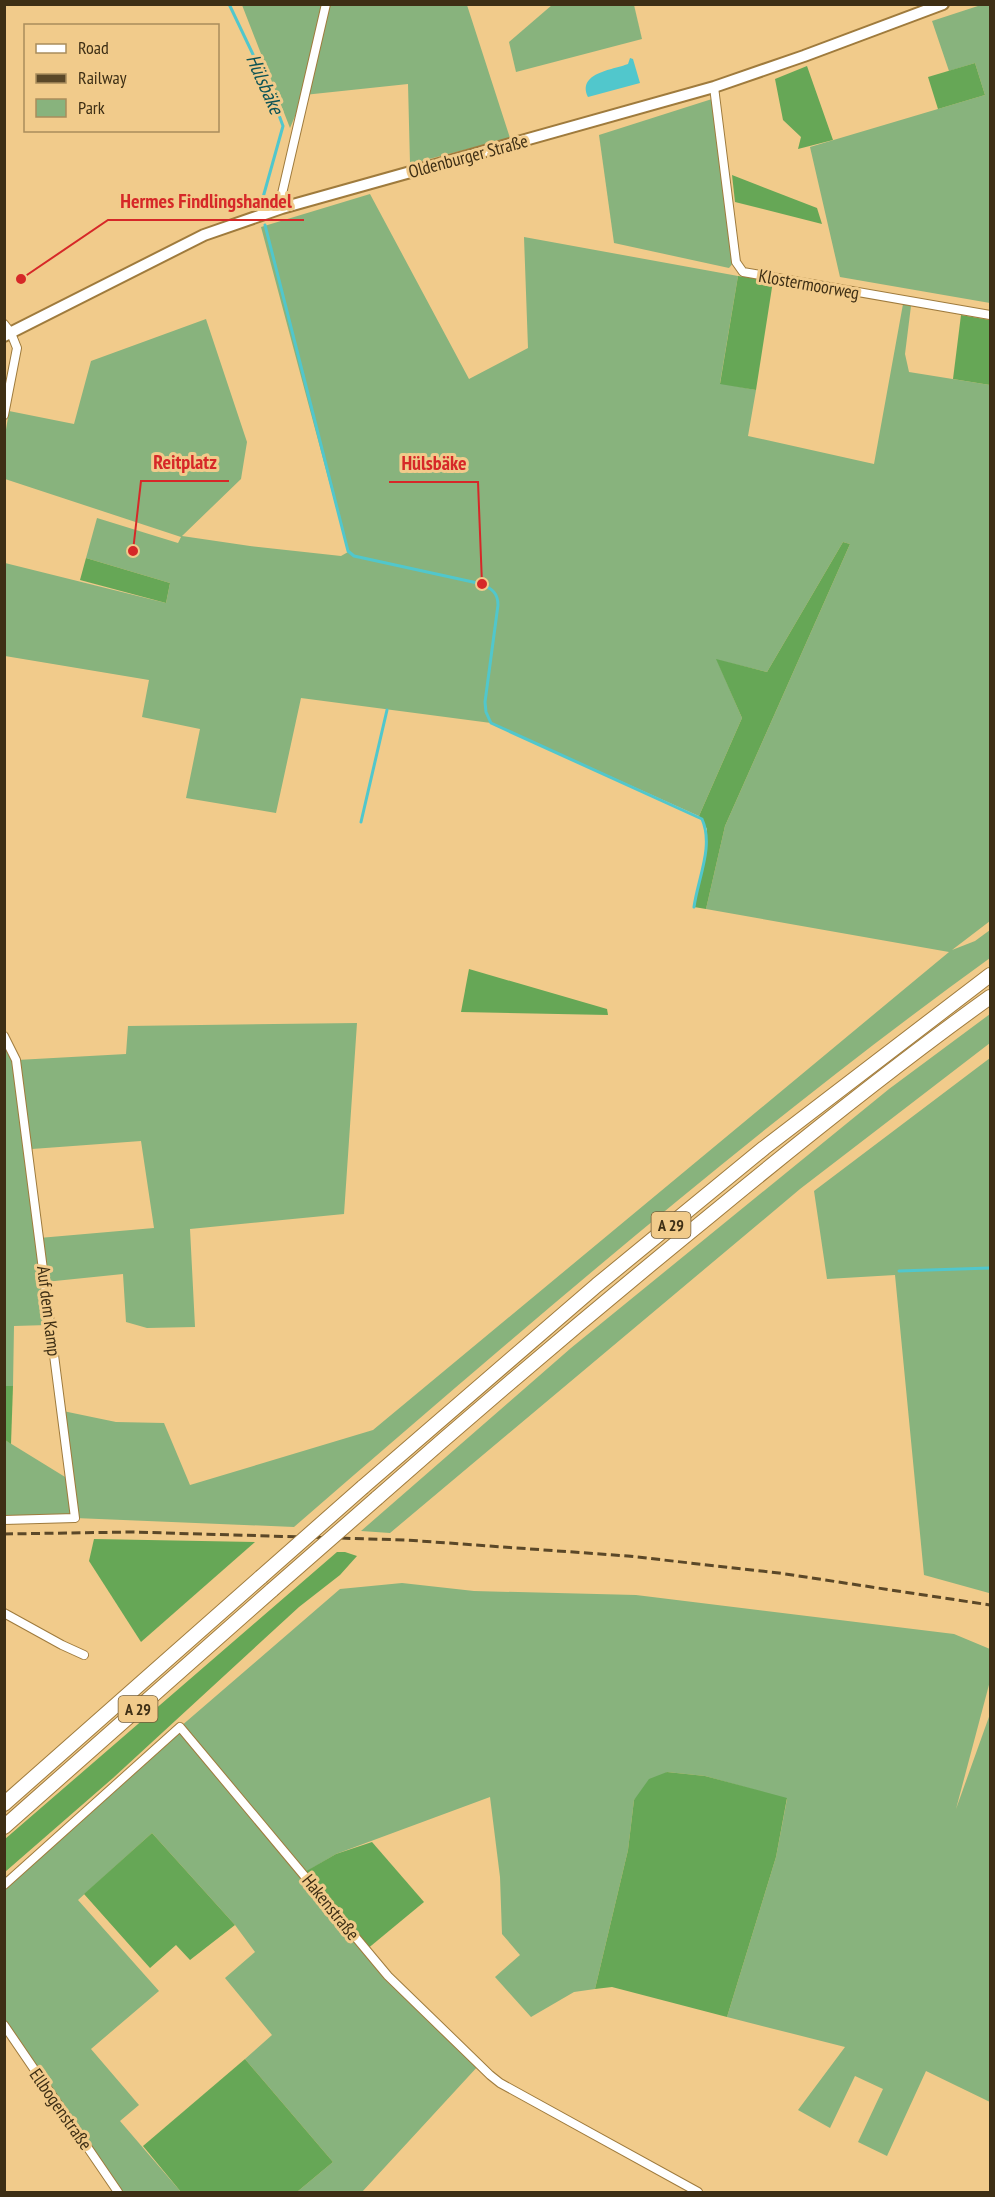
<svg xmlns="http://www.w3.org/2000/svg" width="995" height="2197" font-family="'PT Sans Narrow',sans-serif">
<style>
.green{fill:#88b37d}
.forest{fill:#66a756}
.water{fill:#51c7cc}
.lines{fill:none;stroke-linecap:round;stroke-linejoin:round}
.stream{stroke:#51c7cc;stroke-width:3}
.street-casing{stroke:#9f7b3d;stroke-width:10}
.secondary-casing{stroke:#9f7b3d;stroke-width:14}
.highway-casing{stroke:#9f7b3d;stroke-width:16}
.street{stroke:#fff;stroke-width:8}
.secondary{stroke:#fff;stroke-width:10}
.highway{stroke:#fff;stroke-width:14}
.rail{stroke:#5b4828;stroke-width:3;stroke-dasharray:9 4.5;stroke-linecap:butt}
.highway-bridge-casing{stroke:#9f7b3d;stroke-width:16;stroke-linecap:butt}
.highway-bridge{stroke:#fff;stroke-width:14}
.labels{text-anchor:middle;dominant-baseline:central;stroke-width:6;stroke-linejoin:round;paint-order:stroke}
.shield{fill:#f1cb8b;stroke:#745e38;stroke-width:1.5}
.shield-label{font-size:16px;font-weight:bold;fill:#3e2f15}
.street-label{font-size:18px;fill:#3e2f15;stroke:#f1cb8b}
.water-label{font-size:20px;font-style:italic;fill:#0c5356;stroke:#f1cb8b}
.leader{fill:none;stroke:#d62828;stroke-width:2}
.callout-dot{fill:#d62828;stroke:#f1cb8b;stroke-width:2}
.callout-label{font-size:20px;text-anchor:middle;font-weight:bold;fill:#d62828;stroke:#f1cb8b;stroke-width:6;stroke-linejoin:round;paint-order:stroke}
</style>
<rect width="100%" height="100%" fill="#f1cb8b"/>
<g class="green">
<polygon points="242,5 467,5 510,138 410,164 408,84 304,95 290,128"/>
<polygon points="552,5 634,5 642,39 516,72 509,42"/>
<polygon points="981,5 990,5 990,303 840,277 810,147 985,95 975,63 949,71 932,21"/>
<polygon points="712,99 733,263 729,268 614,243 599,135"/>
<path d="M370 194 469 379 528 348 524 237 738 276 720 383 756 390 748 436 874 464 903 304 911 306 905 354 909 372 990 385V921L952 950 975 941 990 930V958C748 1133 521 1331 294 1527L75 1518 5 1522V1440L70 1480 63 1411 116 1422 164 1423 190 1485 373 1430 949 952 706 909 725 826 850 544 843 542 767 672 717 660 742 718 699 816 491 723 301 698 276 813 186 798 200 729 142 717 149 680 5 656V563L166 603 170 583 86 558 97 518 178 543 181 537 5 479V436L9 411 74 424 91 361 206 319 247 442 241 479 182 536 250 546 341 556 348 552 261 227Z"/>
<polygon points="990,1014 990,1043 800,1189 390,1533 361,1531 571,1348 889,1089"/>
<polygon points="357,1023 344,1214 190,1229 195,1327 147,1328 126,1322 123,1274 45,1282 39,1238 154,1228 141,1141 32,1149 18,1071 48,1325 14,1326 13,1386 5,1386 4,1036 17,1060 126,1054 128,1026"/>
<polygon points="990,1058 990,1592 989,1593 924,1575 895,1275 827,1279 814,1191"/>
<polygon points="402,1583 474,1591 636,1595 954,1634 990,1649 990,1681 956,1809 990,1714 990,2102 926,2071 887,2156 858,2142 883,2089 855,2076 830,2128 798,2110 845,2047 727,2017 776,1857 787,1799 705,1776 667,1772 634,1800 628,1850 595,1989 574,1992 531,2017 495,1977 520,1955 502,1934 500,1877 490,1797 336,1854 304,1873 388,1976 479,2065 362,2192 297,2192 333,2162 245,2059 272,2035 225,1978 255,1952 235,1925 152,1833 78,1900 159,1991 91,2049 139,2105 120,2121 181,2192 118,2192 5,2024 4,1885 180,1727 340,1589"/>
</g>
<g class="forest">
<polygon points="975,63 985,95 938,109 928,77"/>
<polygon points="807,66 833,140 798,149 801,137 783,120 775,79"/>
<polygon points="732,175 817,208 822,224 735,202"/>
<polygon points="738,276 773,281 756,390 720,384"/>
<polygon points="961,315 990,320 990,385 953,379"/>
<polygon points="843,542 850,544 725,826 706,909 694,907 707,844 707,829 699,816 742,718 716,659 767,672"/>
<polygon points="86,558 170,583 166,603 80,580"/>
<polygon points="469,969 607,1009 608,1015 461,1012"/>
<polygon points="5,1386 13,1386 11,1444 5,1440"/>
<polygon points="94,1539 255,1542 141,1642 89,1561"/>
<polygon points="337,1552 345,1552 357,1556 340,1575 299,1607 113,1778 5,1872 5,1839"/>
<polygon points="667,1772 705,1776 787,1798 776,1857 727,2017 612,1987 595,1989 628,1850 634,1800 649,1779"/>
<polygon points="152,1833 235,1925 190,1960 176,1945 150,1968 84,1894"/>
<polygon points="372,1842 424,1902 366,1950 303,1873 336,1854"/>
<polygon points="245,2059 333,2162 297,2192 181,2192 143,2146"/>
</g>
<path class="water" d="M630 58 633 59 640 83 588 97C577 73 612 70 628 64Z"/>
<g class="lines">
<g class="stream">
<polyline points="229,4 269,88 283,126 262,201"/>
<path d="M265 225 348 551 354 556 482 584C492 589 498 593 498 605L485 702 486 712 491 723 702 819C714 846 698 878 694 907"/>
<polyline points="361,822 387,710"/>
<polyline points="899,1271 990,1268"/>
</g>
<defs>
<g id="street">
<polyline points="714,87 736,262 743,272 990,315"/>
<polyline points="282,208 281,198 326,4"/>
<polyline points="4,324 11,333 17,348 4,415"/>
<polyline points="4,1036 16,1060 75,1518 4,1520"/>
<polyline points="4,1613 62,1645 84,1655"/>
<polyline points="4,1885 180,1727 388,1976 490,2075 500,2083 698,2192"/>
<polyline points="4,2025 118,2192"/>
</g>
<polyline id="secondary" points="4,336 204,235 282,208 714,87 804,56 943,4"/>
<g id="highway">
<polyline points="363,1487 597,1285 764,1148 990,975"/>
<path d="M377 1498C487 1401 599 1306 712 1214 803 1139 895 1065 990 997"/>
<polyline points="4,1804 261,1577"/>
<polyline points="4,1827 272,1590"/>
</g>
</defs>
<use href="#street" class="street-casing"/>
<use href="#secondary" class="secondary-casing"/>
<use href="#highway" class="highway-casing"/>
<use href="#street" class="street"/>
<use href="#secondary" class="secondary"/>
<use href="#highway" class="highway"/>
<polyline class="rail" points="4,1534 132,1532 406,1540 628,1556 779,1573 990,1605"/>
<defs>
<g id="highway-bridge">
<polyline points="261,1577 363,1487"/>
<polyline points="272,1590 377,1498"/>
</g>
</defs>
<use href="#highway-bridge" class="highway-bridge-casing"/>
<use href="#highway-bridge" class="highway-bridge"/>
</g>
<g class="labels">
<g class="shield">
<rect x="651.5" y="1212" width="39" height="26" rx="4.5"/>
<rect x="118.5" y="1696" width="39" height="26" rx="4.5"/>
</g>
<g class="shield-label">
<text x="671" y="1225">A 29</text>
<text x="138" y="1709">A 29</text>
</g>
<g class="street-label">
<text transform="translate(468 156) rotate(-15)">Oldenburger Straße</text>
<text transform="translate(809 284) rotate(10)">Klostermoorweg</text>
<text transform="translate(49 1311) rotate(83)">Auf dem Kamp</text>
<text transform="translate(331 1907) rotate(51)">Hakenstraße</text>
<text transform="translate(61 2109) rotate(55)">Ellbogenstraße</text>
</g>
<g class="water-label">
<text transform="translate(265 84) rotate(66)">Hülsbäke</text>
</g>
</g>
<path class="leader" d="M21 279L108 220H304M133 551L141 481H229M482 584L478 482H389"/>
<g class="callout-dot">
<circle cx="21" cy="279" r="6"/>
<circle cx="133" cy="551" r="6"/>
<circle cx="482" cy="584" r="6"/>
</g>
<g class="callout-label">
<text x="206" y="208">Hermes Findlingshandel</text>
<text x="185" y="469">Reitplatz</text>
<text x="434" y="470">Hülsbäke</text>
</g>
<rect width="995" height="2197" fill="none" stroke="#3e2f15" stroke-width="12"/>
<rect x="24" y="24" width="195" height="108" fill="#f1cb8b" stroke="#a98d5c" stroke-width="1.5"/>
<rect x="36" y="44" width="30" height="9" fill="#ffffff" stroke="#a98d5c" stroke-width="1.5"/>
<text x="78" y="54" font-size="18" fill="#3e2f15">Road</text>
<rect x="36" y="74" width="30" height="9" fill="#5b4828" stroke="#a98d5c" stroke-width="1.5"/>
<text x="78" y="84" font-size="18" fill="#3e2f15">Railway</text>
<rect x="36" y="99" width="30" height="18" fill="#88b37d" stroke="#a98d5c" stroke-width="1.5"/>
<text x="78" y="114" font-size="18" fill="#3e2f15">Park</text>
</svg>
